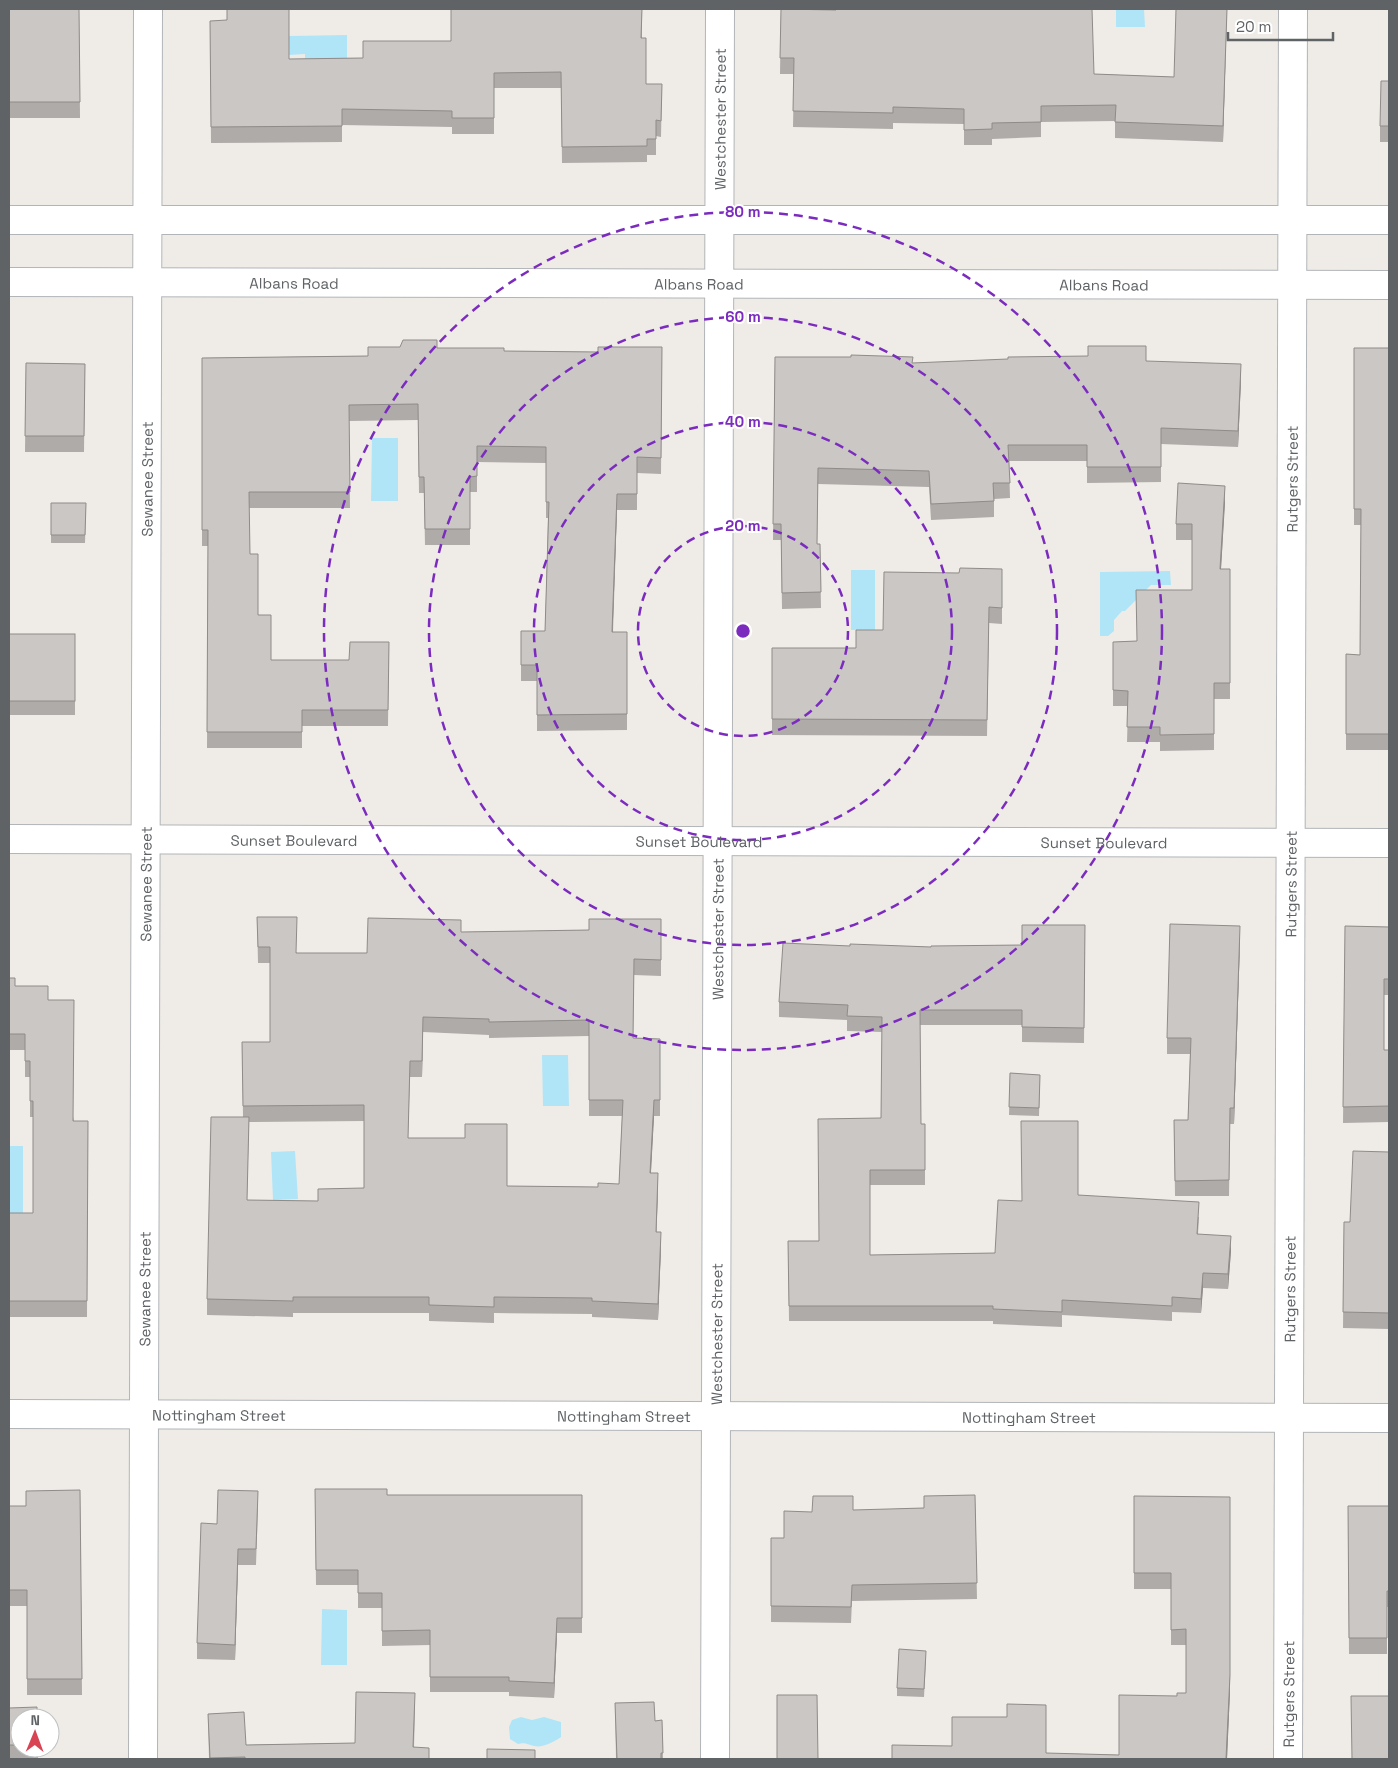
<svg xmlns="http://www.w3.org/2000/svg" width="1398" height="1768" font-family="'Space Grotesk',sans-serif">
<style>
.water{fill:#b0e5f7}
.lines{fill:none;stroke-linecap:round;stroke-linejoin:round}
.minor-casing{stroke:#b2b5b8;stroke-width:30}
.tertiary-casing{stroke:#b2b5b8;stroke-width:30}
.minor{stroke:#fff;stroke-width:28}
.tertiary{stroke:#fff;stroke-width:28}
.wall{fill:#afaba9;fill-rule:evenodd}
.shaded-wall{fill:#8e8b89}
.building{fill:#cbc7c4;stroke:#8e8b89;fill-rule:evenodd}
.ring{fill:none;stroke:#7b2cbf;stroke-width:2.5;stroke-dasharray:9 6}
.labels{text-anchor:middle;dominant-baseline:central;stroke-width:4;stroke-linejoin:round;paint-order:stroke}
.street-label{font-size:15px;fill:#5f6366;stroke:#fff}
.centre{fill:#7b2cbf;stroke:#fff;stroke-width:2.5}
.ring-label{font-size:15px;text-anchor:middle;font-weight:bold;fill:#7b2cbf;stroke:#fff;stroke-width:4;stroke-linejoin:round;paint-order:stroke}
</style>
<rect width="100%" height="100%" fill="#efece7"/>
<g class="water">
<polygon points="1116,9 1144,9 1145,27 1116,27"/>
<polygon points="347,35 347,62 305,62 305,54 289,55 289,36"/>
<polygon points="372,438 398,438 398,501 371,501"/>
<rect x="851" y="570" width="24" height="60"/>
<polygon points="1170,571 1171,585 1151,585 1125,611 1122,611 1114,620 1114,631 1108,636 1100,636 1100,572"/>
<polygon points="542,1055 568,1055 569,1106 543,1106"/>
<rect x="9" y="1146" width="14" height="69"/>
<polygon points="295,1151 298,1199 273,1200 271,1152"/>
<polygon points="322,1609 347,1610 347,1665 321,1665"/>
<path d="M521 1717 532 1720 544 1717 561 1722V1737C554 1742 543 1748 534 1746 527 1744 525 1742 518 1744L510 1739 509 1727 512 1720Z"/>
</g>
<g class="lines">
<defs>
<g id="minor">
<polyline points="9,220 1389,220"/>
<path id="s1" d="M9 282 1389 285"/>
<path id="s2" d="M9 1414 1389 1418"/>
<path id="s3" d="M143 1759 148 9"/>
<path id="s4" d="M715 1759 720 9"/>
<path id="s5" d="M1288 1759 1293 9"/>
</g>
<g id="tertiary">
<path id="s6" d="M9 839 1389 843"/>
</g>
</defs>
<use href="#minor" class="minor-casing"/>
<use href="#tertiary" class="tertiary-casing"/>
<use href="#minor" class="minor"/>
<use href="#tertiary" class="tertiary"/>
</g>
<g class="wall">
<polygon points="9,9 79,9 80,118 9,118"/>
<polygon points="451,9 642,9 642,38 646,84 662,84 661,137 656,136 656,155 647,155 647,162 562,163 561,88 494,88 494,134 452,134 452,127 342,125 342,142 211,143 210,21 289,59 363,58 451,41"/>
<polygon points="781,9 836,10 1094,74 1174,77 1227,9 1223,142 1115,138 1115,121 1041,122 1041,137 992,139 992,145 964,145 964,124 893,123 893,129 793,127 794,74 780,74"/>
<polygon points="1389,81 1389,142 1380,142 1380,126"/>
<polygon points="662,347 661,474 637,473 637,510 617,510 613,632 627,632 627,730 537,731 537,681 521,681 521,631 545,631 548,518 546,518 546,463 477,462 477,492 470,492 470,545 425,545 424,493 419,493 418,420 349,421 350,508 249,508 250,554 258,615 271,660 349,660 389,642 388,726 302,726 302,748 207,748 208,546 202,546 202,358 368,356 437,348 504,351 598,352"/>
<polygon points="1354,348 1389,348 1389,750 1346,750 1346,654 1360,655 1361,525 1354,525"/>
<polygon points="775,357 913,363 1146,361 1241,380 1238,447 1161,444 1161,482 1087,483 1087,461 1009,461 1010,498 994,499 994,517 931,520 929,487 818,484 817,544 820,544 821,608 782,609 781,540 773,540"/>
<polygon points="26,363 85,364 84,452 25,452"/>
<polygon points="1225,502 1221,569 1230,569 1230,699 1214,699 1214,750 1160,751 1160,742 1127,742 1128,706 1113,706 1113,642 1137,641 1192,590 1192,540 1176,540 1176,524"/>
<polygon points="51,503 86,503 85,543 51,543"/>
<polygon points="1002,569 1002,624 989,623 987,736 772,735 772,648 856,648 883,630 959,573"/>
<rect x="9" y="634" width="66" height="81"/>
<path d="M257 917 297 953H367L461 932 589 930 661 919V976L634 975 633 1038 660 1039V1116H654L651 1173 658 1189 656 1232 661 1248 658 1320 592 1317V1314L494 1313V1323L429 1321V1313H293V1317L207 1315V1299L243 1117 242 1042H270V963H258ZM423 1032 489 1035V1038L589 1036V1116H622L619 1184 598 1187 507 1186 408 1138 410 1077H422ZM364 1121V1188L318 1201 247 1200 249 1122Z"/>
<polygon points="1085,925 1084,1043 1022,1042 1022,1025 920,1025 921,1124 925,1124 925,1185 870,1185 870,1255 995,1253 1022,1201 1078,1195 1199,1217 1198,1234 1231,1251 1228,1289 1203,1288 1201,1313 1172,1312 1172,1321 1062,1315 1062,1327 993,1324 993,1321 789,1321 788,1241 819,1241 881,1118 882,1032 847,1031 847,1020 779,1017 779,1002 850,946 931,947 1022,945"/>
<polygon points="1345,926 1389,927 1389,995 1384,995 1384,1050 1389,1050 1389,1122 1343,1123"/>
<polygon points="1240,942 1234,1124 1230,1124 1229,1196 1175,1196 1174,1120 1188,1120 1190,1054 1167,1054 1167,1038"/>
<polygon points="9,978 15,986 48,1000 74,1121 88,1121 87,1317 9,1317 9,1213 33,1213 33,1117 30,1117 30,1077 25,1077 25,1050 9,1050"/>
<polygon points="1010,1073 1040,1075 1039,1116 1009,1115"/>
<polygon points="1389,1152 1389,1329 1343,1328 1344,1222 1350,1222"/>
<polygon points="315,1489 387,1495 582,1495 582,1633 557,1633 554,1698 509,1696 509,1692 430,1692 430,1645 382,1646 382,1608 358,1608 358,1585 316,1585"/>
<polygon points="80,1490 82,1695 27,1695 27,1606 9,1606 9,1506 26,1506"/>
<polygon points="975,1495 977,1599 852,1601 851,1623 771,1622 771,1538 784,1538 812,1512 924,1508"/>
<polygon points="1134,1496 1230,1691 1227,1759 1046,1753 1119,1755 1177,1696 1186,1693 1186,1645 1171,1645 1171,1589 1134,1589"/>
<polygon points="1348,1506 1389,1506 1389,1607 1387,1607 1387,1654 1349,1654"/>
<polygon points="258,1507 256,1565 238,1565 235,1660 197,1659 197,1643 217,1524"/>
<polygon points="926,1659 924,1697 897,1696 897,1688"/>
<polygon points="615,1703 655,1721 662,1720 663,1759 616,1759"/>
<polygon points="9,1708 20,1718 20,1748 38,1748 38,1759 9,1759"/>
<polygon points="415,1709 414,1747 429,1759 209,1759 208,1714 246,1745 355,1743"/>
</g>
<g class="shaded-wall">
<polygon points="1227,9 1223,142 1223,126"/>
<polygon points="1241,364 1241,380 1238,447 1238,431"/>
<polygon points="1225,486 1225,502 1220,585 1220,569"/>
<polygon points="617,494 617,510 612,648 612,632"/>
<polygon points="1240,926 1240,942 1234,1124 1234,1108"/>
<polygon points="423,1017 423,1032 422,1077 422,1061"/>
<polygon points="654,1100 654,1116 650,1188 650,1173"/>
<polygon points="658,1173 658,1189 656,1248 656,1232"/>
<polygon points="661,1232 661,1248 658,1320 658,1304"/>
<polygon points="1231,1236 1231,1251 1228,1289 1228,1274"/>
<polygon points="1203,1273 1203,1288 1201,1313 1201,1299"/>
<polygon points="1230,1497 1230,1691 1227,1759 1226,1759"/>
<polygon points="238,1549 238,1565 235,1660 235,1645"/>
<polygon points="557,1618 557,1633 554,1698 554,1683"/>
</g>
<g class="building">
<polygon points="9,9 79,9 80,102 9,102"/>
<polygon points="227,9 289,9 289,59 363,58 363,41 451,41 451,9 642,9 641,38 646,38 646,84 662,84 661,121 656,120 656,139 647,139 647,146 562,147 561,72 494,73 494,118 452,118 452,111 342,109 342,126 211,127 210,21 227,20"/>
<polygon points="781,9 836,10 836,9 1092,9 1094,74 1174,77 1176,9 1227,9 1223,126 1115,122 1116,105 1041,106 1041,122 992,123 992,129 964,130 964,109 893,107 893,113 793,111 794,58 780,58"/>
<polygon points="1381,81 1389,81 1389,126 1380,126"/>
<polygon points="403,340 437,340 437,348 504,348 504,351 598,352 598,347 662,347 661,458 637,457 637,494 617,494 612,632 627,632 627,714 537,715 537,665 521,665 521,631 545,631 549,502 546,502 546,447 477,446 477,476 470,477 470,529 425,529 424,477 419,477 418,404 349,405 350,492 249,492 250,554 258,554 258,615 271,615 271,660 349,660 350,642 389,642 388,710 302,710 302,732 207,732 208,530 202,530 202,358 368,356 368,347 400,347"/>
<polygon points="1088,346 1146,346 1146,361 1241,364 1238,431 1161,428 1161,467 1087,467 1087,445 1008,445 1010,483 993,483 994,501 931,504 929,471 818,468 817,544 820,544 821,592 782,593 781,524 773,524 775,357 851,357 851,355 913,357 912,363 1008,359 1008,357 1088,356"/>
<polygon points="1354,348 1389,348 1389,734 1346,734 1346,654 1360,655 1361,509 1354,509"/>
<polygon points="26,363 85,364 84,436 25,436"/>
<polygon points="1178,483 1225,486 1220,569 1230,569 1230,683 1214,683 1214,734 1160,735 1160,727 1127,727 1128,691 1113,690 1113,642 1137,641 1136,590 1192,590 1192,524 1176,524"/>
<polygon points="51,503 86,503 85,535 51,535"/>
<polygon points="960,568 1002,569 1002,608 989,607 987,720 772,719 772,648 856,648 856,630 883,630 884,572 959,573"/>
<rect x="9" y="634" width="66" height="67"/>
<path d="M257 917H297L296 953H367L368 918 461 920V932L589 930V919H661V960L634 959 633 1038 660 1039V1100H654L650 1173H658L656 1232H661L658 1304 592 1301V1298L494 1297V1307L429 1305V1297H293V1301L207 1299 211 1117H249L247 1200 318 1201V1189L364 1188V1105L243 1106 242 1042H270V947H258ZM423 1017 489 1019V1022L589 1020V1100H623L619 1184 598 1183V1187L507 1186V1124H465V1138H408L410 1061H422Z"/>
<polygon points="1170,924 1240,926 1234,1108 1230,1108 1229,1180 1175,1181 1174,1120 1188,1120 1191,1038 1167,1038"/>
<polygon points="1022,925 1085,925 1084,1028 1022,1027 1022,1010 920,1010 921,1124 925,1124 925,1170 870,1170 870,1255 995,1253 998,1200 1022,1201 1021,1121 1078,1121 1078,1195 1199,1202 1197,1234 1231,1236 1228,1274 1203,1273 1201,1299 1172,1297 1172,1306 1062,1300 1062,1312 993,1309 993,1306 789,1306 788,1241 819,1241 818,1119 881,1118 882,1017 847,1016 848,1005 779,1002 783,943 850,946 850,944 931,947 931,946 1022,945"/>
<polygon points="1345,926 1389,927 1389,979 1384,979 1384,1050 1389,1050 1389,1106 1343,1107"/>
<polygon points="9,978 15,978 15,986 48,986 48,1000 74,1000 73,1121 88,1121 87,1301 9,1301 9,1213 33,1213 33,1101 30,1101 30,1061 25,1061 25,1034 9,1034"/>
<polygon points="1010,1073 1040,1075 1039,1108 1009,1107"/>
<polygon points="1353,1151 1389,1152 1389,1313 1343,1312 1344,1222 1350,1222"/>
<polygon points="315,1489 387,1489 387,1495 582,1495 582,1618 557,1618 554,1683 509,1681 509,1677 430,1677 430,1630 382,1631 382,1593 358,1593 358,1570 316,1570"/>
<polygon points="80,1490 82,1679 27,1679 27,1590 9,1590 9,1506 26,1506 26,1491"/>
<polygon points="218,1490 258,1491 256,1549 238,1549 235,1645 197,1643 201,1523 217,1524"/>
<polygon points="975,1495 977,1583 852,1585 851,1607 771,1606 771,1538 784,1538 784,1511 812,1512 813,1496 853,1496 853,1510 924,1508 924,1496"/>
<polygon points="1134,1496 1230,1497 1230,1675 1226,1759 892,1759 892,1745 952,1746 952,1717 1007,1717 1007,1704 1046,1705 1046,1753 1119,1755 1119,1695 1177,1696 1177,1693 1186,1693 1186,1629 1171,1630 1171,1573 1134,1573"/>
<polygon points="1348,1506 1389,1506 1389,1591 1387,1591 1387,1638 1349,1638"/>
<polygon points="899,1649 926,1651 924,1689 897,1688"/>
<polygon points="356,1692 415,1693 413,1747 429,1748 429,1759 245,1759 245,1757 210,1758 208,1714 244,1712 246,1745 355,1743"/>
<polygon points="777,1695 817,1695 818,1759 777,1759"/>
<polygon points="1351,1696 1389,1696 1389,1759 1352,1759"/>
<polygon points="654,1702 655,1721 662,1720 663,1753 661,1753 661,1759 617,1759 615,1703"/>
<polygon points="37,1707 37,1718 20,1718 20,1745 9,1745 9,1708"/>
<polygon points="487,1749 535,1750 535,1759 487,1759"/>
</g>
<g class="ring">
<circle cx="743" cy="631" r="105"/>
<circle cx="743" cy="631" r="209"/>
<circle cx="743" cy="631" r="314"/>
<circle cx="743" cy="631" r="419"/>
</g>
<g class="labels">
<g class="street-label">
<text stroke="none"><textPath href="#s4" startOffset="1640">Westchester Street</textPath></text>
<text stroke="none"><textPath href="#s1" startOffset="285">Albans Road</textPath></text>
<text stroke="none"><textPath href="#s1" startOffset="690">Albans Road</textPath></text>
<text stroke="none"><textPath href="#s1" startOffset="1095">Albans Road</textPath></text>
<text stroke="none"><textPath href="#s3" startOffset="1280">Sewanee Street</textPath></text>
<text stroke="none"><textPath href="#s5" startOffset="1280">Rutgers Street</textPath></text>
<text stroke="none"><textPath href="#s6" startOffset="285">Sunset Boulevard</textPath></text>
<text stroke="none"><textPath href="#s6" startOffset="690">Sunset Boulevard</textPath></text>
<text stroke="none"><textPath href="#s6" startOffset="1095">Sunset Boulevard</textPath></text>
<text stroke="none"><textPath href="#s3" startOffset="875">Sewanee Street</textPath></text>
<text stroke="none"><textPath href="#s5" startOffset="875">Rutgers Street</textPath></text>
<text stroke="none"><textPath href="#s4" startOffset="830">Westchester Street</textPath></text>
<text stroke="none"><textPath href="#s3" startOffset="470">Sewanee Street</textPath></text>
<text stroke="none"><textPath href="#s5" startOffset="470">Rutgers Street</textPath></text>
<text stroke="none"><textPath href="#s4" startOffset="425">Westchester Street</textPath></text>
<text stroke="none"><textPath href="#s2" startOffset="210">Nottingham Street</textPath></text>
<text stroke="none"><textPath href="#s2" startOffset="615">Nottingham Street</textPath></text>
<text stroke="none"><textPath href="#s2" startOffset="1020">Nottingham Street</textPath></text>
<text stroke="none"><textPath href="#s5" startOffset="65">Rutgers Street</textPath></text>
</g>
</g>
<circle cx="743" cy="631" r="8" class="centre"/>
<g class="ring-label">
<text x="743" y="217">80 m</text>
<text x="743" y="322">60 m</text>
<text x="743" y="427">40 m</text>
<text x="743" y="531">20 m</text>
</g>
<rect width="1398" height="1768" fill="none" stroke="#5f6366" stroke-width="20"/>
<g transform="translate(35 1733) rotate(1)"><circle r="24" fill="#ffffff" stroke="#bfc1c2"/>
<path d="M0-4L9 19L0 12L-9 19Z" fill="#d84453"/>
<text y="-8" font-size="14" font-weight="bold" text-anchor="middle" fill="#5f6366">N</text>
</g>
<path d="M1228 32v8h105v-8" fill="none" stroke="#5f6366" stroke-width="2.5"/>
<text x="1236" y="32" font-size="15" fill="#5f6366" stroke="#ffffff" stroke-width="4" paint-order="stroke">20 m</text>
</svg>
